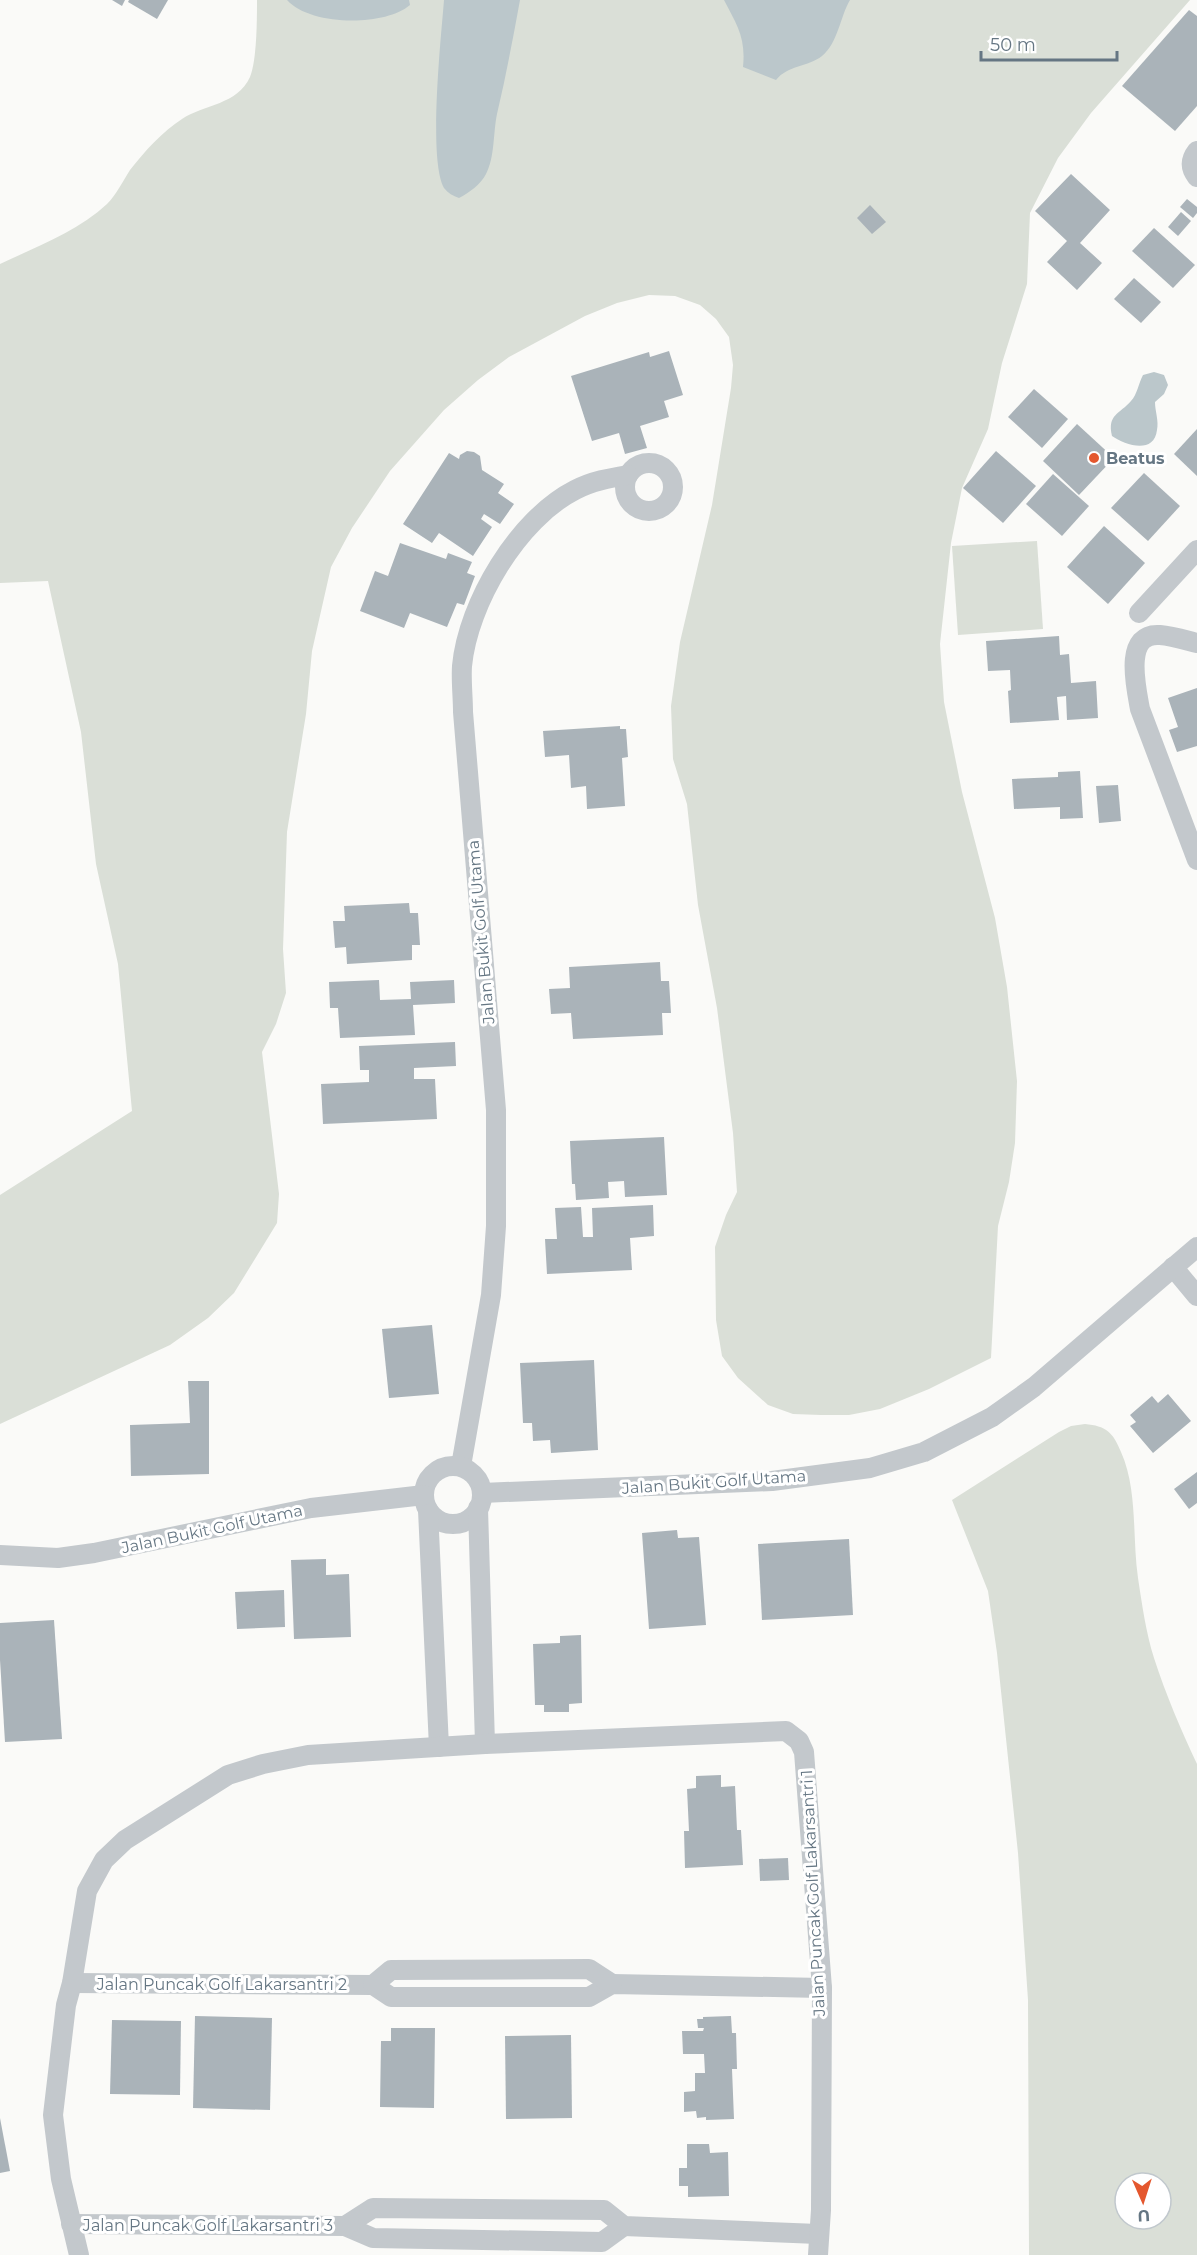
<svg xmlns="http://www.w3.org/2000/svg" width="1197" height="2255" font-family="Montserrat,sans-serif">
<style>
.green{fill:#dadfd7;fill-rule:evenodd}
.water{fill:#bbc7cb}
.building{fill:#aab3b9}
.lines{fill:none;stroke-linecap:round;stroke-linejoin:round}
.minor{stroke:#c3c8cc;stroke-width:20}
.poi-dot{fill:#e4572e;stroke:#fff;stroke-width:2}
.labels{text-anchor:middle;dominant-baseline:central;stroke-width:6;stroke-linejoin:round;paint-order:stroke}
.poi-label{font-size:16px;font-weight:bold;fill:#657683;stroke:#fff;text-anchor:start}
.street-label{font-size:16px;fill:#657683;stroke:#fff}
</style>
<rect width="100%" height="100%" fill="#fafaf8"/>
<g class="green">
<path d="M257 0H1190L1091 113 1058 158 1030 213 1027 284 1002 363 988 429 962 488 951 543 940 644 944 702 962 792 995 918 1007 987 1017 1081 1015 1143 1009 1182 998 1226 991 1358 929 1389 880 1409 849 1415H821L793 1414 768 1405 738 1378 722 1356 716 1320 715 1247 726 1215 737 1192 733 1133 717 1008 698 905 687 804 673 759 671 706 680 642 712 505 731 388 733 365 729 337 716 319 700 305 675 296 649 295 617 303 585 316 509 357 478 380 444 410 390 471 352 528 331 567 312 651 306 714 287 832 283 949 286 993 276 1024 262 1052 279 1194 277 1223 234 1293 208 1318 170 1345 0 1424V1195L132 1111 118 964 96 864 81 732 48 581 0 583V264C36 247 78 231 107 204 116 195 123 181 130 170 144 152 163 131 182 119 205 104 237 105 250 77 257 60 257 19 257 0Z"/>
<polygon points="1037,541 1043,629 958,635 952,546"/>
<path d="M1085 1424C1106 1426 1113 1432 1121 1452 1138 1490 1132 1537 1138 1578 1142 1604 1146 1633 1154 1658 1166 1695 1181 1730 1197 1764V2255H1029L1028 2000 1018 1853 997 1653 988 1591 952 1500 1059 1432 1071 1426ZM1125 2183H1161V2219H1125Z"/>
</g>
<g class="water">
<path d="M287 0H409L410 5C384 27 310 26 287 0Z"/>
<path d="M444 0H520C513 38 506 76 497 114 493 133 495 157 486 174 481 184 469 193 459 198 453 196 448 193 444 188 428 159 441 38 444 0Z"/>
<path d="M724 0H850C840 17 838 43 822 56 808 67 788 65 776 80L743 67C746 38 737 25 724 0Z"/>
<path d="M1154 372 1164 375 1168 385 1164 394 1155 402C1155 411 1159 421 1157 430 1154 455 1125 445 1112 436 1107 414 1120 414 1131 401 1137 395 1139 382 1143 375Z"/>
</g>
<g class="building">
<polygon points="112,0 125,0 122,6"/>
<polygon points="129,0 168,0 157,19 128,2"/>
<polygon points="1189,10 1197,16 1197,106 1175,131 1122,86"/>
<polygon points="1071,174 1110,210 1080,243 1102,263 1077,290 1047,262 1067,241 1035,211"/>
<polygon points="1187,199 1197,207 1197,213 1193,218 1180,207"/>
<polygon points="870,205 886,222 872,234 857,218"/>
<polygon points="1181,212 1191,221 1178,236 1168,227"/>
<polygon points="1154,228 1195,265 1173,288 1132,251"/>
<polygon points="1134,278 1161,302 1141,323 1114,299"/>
<polygon points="669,351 683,395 664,401 669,417 640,426 647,448 625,454 619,433 592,441 571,376 649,352 650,357"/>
<polygon points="1034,389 1068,419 1042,448 1008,417"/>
<polygon points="1077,424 1114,458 1079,495 1043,461"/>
<polygon points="1197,429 1197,476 1174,454"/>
<polygon points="467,451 474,452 480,456 482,470 504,484 498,493 514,504 500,524 484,514 481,519 492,527 473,556 439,533 432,543 403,524 449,453 459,459 460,455"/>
<polygon points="996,451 1036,486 1003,523 963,488"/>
<polygon points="1144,473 1180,506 1148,541 1111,508"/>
<polygon points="1053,474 1089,506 1062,536 1026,504"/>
<polygon points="1104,526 1145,563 1108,604 1067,567"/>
<polygon points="400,543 446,559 448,553 472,562 467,573 475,576 464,605 457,603 447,627 410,613 404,628 360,611 375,571 388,576"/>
<polygon points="1059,636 1060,655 1069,654 1071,683 1096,681 1098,718 1067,720 1066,696 1057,697 1059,720 1010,723 1008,691 1011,690 1010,670 988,671 986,641"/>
<polygon points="1197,688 1197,746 1177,752 1169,730 1178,727 1168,698"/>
<polygon points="620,726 620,729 626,729 628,757 622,758 625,806 587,809 586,786 571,788 569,755 545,757 543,731"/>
<polygon points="1080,771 1083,818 1060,819 1060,807 1014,809 1012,779 1058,777 1058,772"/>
<polygon points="1118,785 1121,821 1099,823 1096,786"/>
<polygon points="409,903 410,913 418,913 420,945 412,945 412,960 347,964 346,947 335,948 333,921 345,921 344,906"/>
<polygon points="660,962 661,981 669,981 671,1013 662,1013 663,1035 573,1039 571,1013 551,1014 549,989 570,988 569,967"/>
<polygon points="379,980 380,1000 411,999 410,982 454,980 455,1003 413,1005 415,1035 340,1038 338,1008 330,1008 329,982"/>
<polygon points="455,1042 456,1066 414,1068 414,1079 435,1079 437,1119 323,1124 321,1084 369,1082 369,1070 360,1070 359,1046"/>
<polygon points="664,1137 667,1195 625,1197 624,1181 608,1182 609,1198 576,1200 575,1184 572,1184 570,1141"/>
<polygon points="653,1205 654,1236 630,1238 632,1270 547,1274 545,1239 557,1239 555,1208 581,1207 583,1237 593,1237 592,1208"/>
<polygon points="432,1325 439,1394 389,1398 382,1329"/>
<polygon points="594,1360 598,1450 551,1453 550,1440 533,1441 532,1423 523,1423 520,1363"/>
<polygon points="188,1381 209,1381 209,1474 131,1476 130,1425 190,1423"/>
<polygon points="1168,1394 1191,1421 1153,1453 1130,1426 1136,1422 1130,1415 1152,1396 1158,1403"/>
<polygon points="1197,1472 1197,1503 1189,1509 1174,1489"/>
<polygon points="677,1530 678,1538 699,1537 706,1625 649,1629 642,1533"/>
<polygon points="849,1539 853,1615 762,1620 758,1544"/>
<polygon points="326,1559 326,1575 349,1574 351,1637 294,1639 291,1560"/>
<polygon points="284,1590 285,1627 237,1629 235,1592"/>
<polygon points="54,1620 62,1739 5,1742 0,1660 0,1623"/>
<polygon points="581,1635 582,1703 569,1704 569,1712 544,1712 544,1705 535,1705 533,1644 560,1643 560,1636"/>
<polygon points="721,1775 721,1787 735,1786 737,1830 741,1830 743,1865 685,1868 684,1831 689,1831 687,1789 696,1788 696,1776"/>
<polygon points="788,1858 789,1880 760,1881 759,1859"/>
<polygon points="195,2016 272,2018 270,2110 193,2108"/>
<polygon points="731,2016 732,2033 736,2033 737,2069 732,2069 734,2119 706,2120 706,2117 697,2118 696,2111 684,2112 684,2092 695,2091 695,2073 705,2073 704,2054 683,2054 682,2031 703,2031 704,2028 698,2028 697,2019 703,2019 703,2017"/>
<polygon points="112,2020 181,2021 180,2095 110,2094"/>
<polygon points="391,2028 435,2028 434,2108 380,2107 381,2041 391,2041"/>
<polygon points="571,2035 572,2118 506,2119 505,2036"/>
<polygon points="0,2118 10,2171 0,2173"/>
<polygon points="687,2144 709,2144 710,2153 728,2152 729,2196 688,2197 688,2186 679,2186 679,2168 687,2168"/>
</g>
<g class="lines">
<g class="minor">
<path d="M1197 151C1190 160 1190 168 1197 177"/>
<circle cx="649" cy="487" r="24"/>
<polyline points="1139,613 1197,550"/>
<path d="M1197 643C1185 640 1172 636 1160 635 1123 632 1136 687 1140 709L1197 860"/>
<polyline points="1173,1267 1197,1296"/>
<path d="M461 1466 491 1295 496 1226V1110L463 712C463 697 461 681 462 666 468 603 518 519 575 490 592 481 610 478 628 475"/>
<circle cx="453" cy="1495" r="29"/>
<polyline points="482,1493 772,1481 870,1468 924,1452 992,1417 1034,1387 1197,1247"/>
<polyline points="478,1508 485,1744"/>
<polyline points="428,1510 439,1747"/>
<polyline points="0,1555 58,1558 94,1553 311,1508 424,1495"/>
<polyline points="72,1983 373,1985 391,1997 589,1997 612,1984 822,1988"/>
<polyline points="373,1985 391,1970 589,1969 612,1984"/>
<polyline points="71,2224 345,2226 373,2238 602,2242 624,2226"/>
<polyline points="345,2226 373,2208 604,2210 624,2226 818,2234"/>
<polyline points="79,2255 61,2179 53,2115 66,2005 72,1983 87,1891 104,1860 125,1840 228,1775 263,1764 308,1755 485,1744 786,1731 799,1741 804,1752 822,1988 821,2210 818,2255"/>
</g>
</g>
<circle class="poi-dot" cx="1094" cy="458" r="6"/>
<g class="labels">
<g class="poi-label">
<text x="1106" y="458">Beatus</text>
</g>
<g class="street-label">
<text transform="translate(481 932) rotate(-95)">Jalan Bukit Golf Utama</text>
<text transform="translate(714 1482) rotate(-4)">Jalan Bukit Golf Utama</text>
<text transform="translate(212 1529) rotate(-12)">Jalan Bukit Golf Utama</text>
<text transform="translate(813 1893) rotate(-93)">Jalan Puncak Golf Lakarsantri 1</text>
<text x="222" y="1984">Jalan Puncak Golf Lakarsantri 2</text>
<text x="208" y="2225">Jalan Puncak Golf Lakarsantri 3</text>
</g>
</g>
<g transform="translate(1143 2201) rotate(177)"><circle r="28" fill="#ffffff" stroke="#c1c8cd" stroke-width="1.5"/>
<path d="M0-4.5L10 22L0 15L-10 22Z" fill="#e4572e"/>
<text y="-9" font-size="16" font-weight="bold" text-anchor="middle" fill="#657683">U</text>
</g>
<path d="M981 51v9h136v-9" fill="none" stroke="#657683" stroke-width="3"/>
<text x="990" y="51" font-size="18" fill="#657683" stroke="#ffffff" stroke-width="4.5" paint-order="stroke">50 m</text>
</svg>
